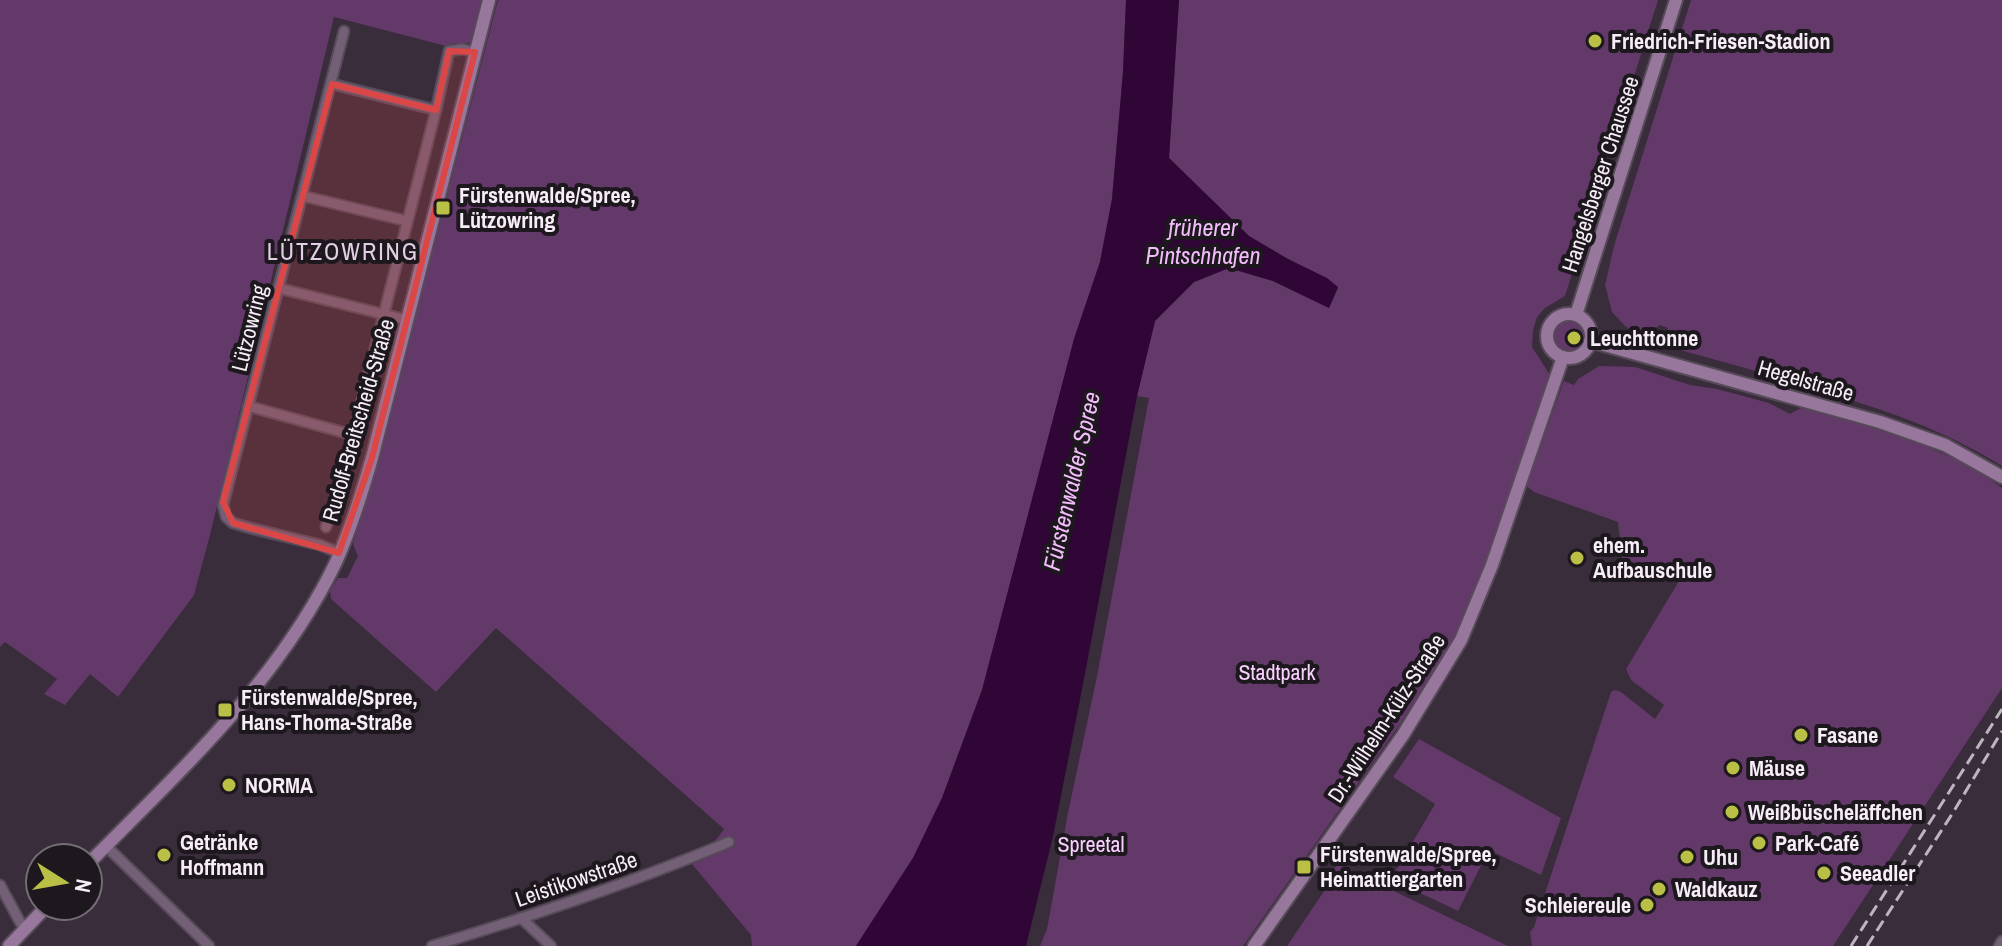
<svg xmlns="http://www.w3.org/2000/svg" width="2002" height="946" font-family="'Archivo Narrow',sans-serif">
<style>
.green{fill:#633969}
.water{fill:#300637}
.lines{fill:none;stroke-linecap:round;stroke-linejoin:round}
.street-casing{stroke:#574b59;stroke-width:13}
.secondary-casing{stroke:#574b59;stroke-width:16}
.street{stroke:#735f76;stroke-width:9}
.secondary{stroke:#97789c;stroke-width:12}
.rail{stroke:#bfb5c1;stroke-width:3;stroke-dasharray:12 6;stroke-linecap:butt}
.marked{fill:#db4647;fill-opacity:0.2;stroke:#db4647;stroke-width:6;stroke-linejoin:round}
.poi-dot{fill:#bac045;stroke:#1d171e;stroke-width:3}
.labels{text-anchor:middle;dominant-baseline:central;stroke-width:8;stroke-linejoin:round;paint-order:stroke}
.poi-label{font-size:22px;font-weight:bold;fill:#f6edf7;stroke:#1d171e;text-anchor:start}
.street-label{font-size:22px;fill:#f6edf7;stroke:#1d171e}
.park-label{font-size:22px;fill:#f9d1ff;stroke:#1d171e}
.water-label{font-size:24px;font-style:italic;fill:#f2bdfa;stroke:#1d171e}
.neighbourhood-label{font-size:24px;letter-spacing:2px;fill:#e1d0e3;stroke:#1d171e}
</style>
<rect width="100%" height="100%" fill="#392c3b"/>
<g class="green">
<polygon points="0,0 482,0 471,43 454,43 446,46 334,17 211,531 194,595 118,697 90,674 65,705 44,694 57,679 5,642 0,647"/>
<polygon points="498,0 1126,0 1123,72 1112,199 1100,262 1074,339 982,690 942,798 913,858 856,946 752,946 751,935 692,864 726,849 715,841 724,829 496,628 436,692 331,599 330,591 338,578 347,578 358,556 353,544 420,300"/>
<polygon points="1179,0 1658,0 1565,296 1545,308 1537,317 1533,330 1532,347 1550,375 1488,558 1454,638 1400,724 1243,946 1040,946 1047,929 1068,813 1097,676 1149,398 1137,396 1155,321 1194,282 1229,268 1273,281 1329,308 1338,288 1249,236 1169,158"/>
<path d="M1691 0H2002V466C1945 430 1881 408 1816 390L1813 376 1795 370 1781 378 1673 348 1665 344V336L1668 328 1660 325 1646 335 1626 327 1612 312 1605 285 1614 246Z"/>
<circle cx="1569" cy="336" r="17"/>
<path d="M1599 366 1635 367 1690 385 1717 389 1769 403 1790 414 1801 408C1870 427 1944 444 2002 488V688L1833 946H1532L1530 932 1534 927 1611 692 1615 690 1621 692 1655 719 1664 705 1631 680 1626 669 1679 581 1622 558 1618 522 1534 492 1526 486 1564 381 1574 385 1578 379Z"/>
<polygon points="1419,739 1561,818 1541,875 1489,850 1458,911 1391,879 1435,804 1393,777"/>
<polygon points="1337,866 1342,866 1508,946 1287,946 1335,875 1333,869"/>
</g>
<polygon class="water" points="1126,0 1179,0 1169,158 1249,236 1286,258 1327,278 1338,287 1329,308 1273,281 1229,268 1194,282 1155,321 1137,396 1084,679 1053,836 1026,946 856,946 913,858 942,798 982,690 1074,339 1100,262 1112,199 1123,72"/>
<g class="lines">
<defs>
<g id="street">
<polyline points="332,84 436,110"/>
<polyline points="303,196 407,221"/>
<polyline points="278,288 407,320"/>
<polyline points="248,406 353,435"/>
<polyline points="326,527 353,435 436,110 449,51 462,49 475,52"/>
<polyline points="339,553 320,545 250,528 233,523 226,517 223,505 344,31"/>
<polyline points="106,846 209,946"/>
<polyline points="0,885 20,922 26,928"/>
<polyline points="521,918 551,946"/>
<path d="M432 946C532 916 634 882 729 842"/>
<polyline points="1999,946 2002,941"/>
</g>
<g id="secondary">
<circle cx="1569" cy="336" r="22"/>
<polyline points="1576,315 1676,0"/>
<polyline points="1590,341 1880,422 1945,445 2002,477"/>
<path d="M88 864C179 772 279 681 336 562 351 529 362 493 372 458L489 0"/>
<polyline points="9,946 47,906"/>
<polyline points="1254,946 1403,735 1461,640 1492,565 1563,357"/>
</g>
</defs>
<use href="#street" class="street-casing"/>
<use href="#secondary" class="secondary-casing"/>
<use href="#street" class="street"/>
<use href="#secondary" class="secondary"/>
<g class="rail">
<polyline points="1851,946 2002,709"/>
<polyline points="1867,946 1954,811 2002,731"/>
</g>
</g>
<path class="marked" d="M449 51 475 52 372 458 339 553 233 523 223 502 332 84 436 110Z"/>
<g class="poi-dot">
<circle cx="1595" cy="41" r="8"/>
<rect x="435" y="200" width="16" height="16" rx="4"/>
<circle cx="1574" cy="338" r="8"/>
<circle cx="1577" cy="558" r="8"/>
<rect x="217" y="702" width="16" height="16" rx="4"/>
<circle cx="1801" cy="735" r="8"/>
<circle cx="1733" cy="768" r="8"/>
<circle cx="229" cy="785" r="8"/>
<circle cx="1732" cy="812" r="8"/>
<circle cx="1759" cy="843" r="8"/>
<circle cx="164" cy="855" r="8"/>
<circle cx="1687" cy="857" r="8"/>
<rect x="1296" y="859" width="16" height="16" rx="4"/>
<circle cx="1824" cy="873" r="8"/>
<circle cx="1659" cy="889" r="8"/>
<circle cx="1647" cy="905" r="8"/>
</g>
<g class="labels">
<g class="poi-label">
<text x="1611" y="41">Friedrich-Friesen-Stadion</text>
<text x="459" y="195">Fürstenwalde/Spree,<tspan x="459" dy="25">Lützowring</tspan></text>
<text x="1590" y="338">Leuchttonne</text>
<text x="1593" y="545">ehem.<tspan x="1593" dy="25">Aufbauschule</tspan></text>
<text x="241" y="697">Fürstenwalde/Spree,<tspan x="241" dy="25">Hans-Thoma-Straße</tspan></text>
<text x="1817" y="735">Fasane</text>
<text x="1749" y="768">Mäuse</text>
<text x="245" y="785">NORMA</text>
<text x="1748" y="812">Weißbüscheläffchen</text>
<text x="180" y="842">Getränke<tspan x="180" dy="25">Hoffmann</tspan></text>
<text x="1775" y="843">Park-Café</text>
<text x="1320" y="854">Fürstenwalde/Spree,<tspan x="1320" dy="25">Heimattiergarten</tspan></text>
<text x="1703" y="857">Uhu</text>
<text x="1840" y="873">Seeadler</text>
<text x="1675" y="889">Waldkauz</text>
<text x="1631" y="905" text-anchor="end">Schleiereule</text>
</g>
<g class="street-label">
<text transform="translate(1600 174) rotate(-72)">Hangelsberger Chaussee</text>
<text transform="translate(249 328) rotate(-76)">Lützowring</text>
<text transform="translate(1806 380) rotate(16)">Hegelstraße</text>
<text transform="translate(358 420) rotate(-74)">Rudolf-Breitscheid-Straße</text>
<text transform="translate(1386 718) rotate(-57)">Dr.-Wilhelm-Külz-Straße</text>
<text transform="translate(576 879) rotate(-19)">Leistikowstraße</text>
</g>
<g class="park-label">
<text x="1277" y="672">Stadtpark</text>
<text x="1091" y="844">Spreetal</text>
</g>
<g class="water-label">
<text x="1203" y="227">früherer<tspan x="1203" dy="28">Pintschhafen</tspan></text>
<text transform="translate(1071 481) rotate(-77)">Fürstenwalder Spree</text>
</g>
<g class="neighbourhood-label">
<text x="343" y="251">LÜTZOWRING</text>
</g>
</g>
<g transform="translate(64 882) rotate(101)"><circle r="38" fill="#1d171e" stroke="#746d75" stroke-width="2"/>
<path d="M0-6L14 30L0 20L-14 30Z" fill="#bac045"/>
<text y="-12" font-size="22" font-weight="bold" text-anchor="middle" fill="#f6edf7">N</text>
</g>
</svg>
